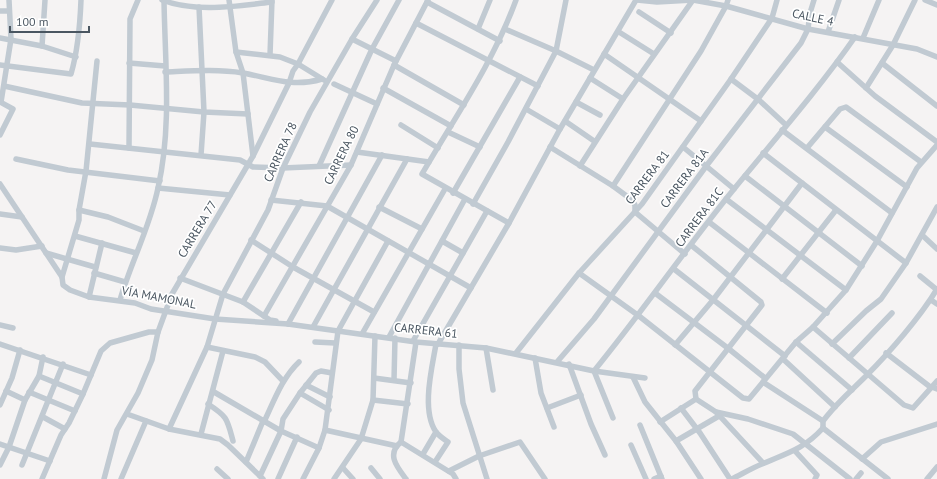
<svg xmlns="http://www.w3.org/2000/svg" width="937" height="479" font-family="'PT Sans',sans-serif">
<style>
.lines{fill:none;stroke-linecap:round;stroke-linejoin:round}
.street{stroke:#c1cad2;stroke-width:5.5}
.labels{text-anchor:middle;dominant-baseline:central;stroke-width:3.5;stroke-linejoin:round;paint-order:stroke}
.street-label{font-size:12px;fill:#4a5661;stroke:#fff}
</style>
<rect width="100%" height="100%" fill="#f5f3f3"/>
<g class="lines">
<g class="street">
<path d="M162 0C196 13 237 6 272 2"/>
<polyline points="229,0 236,52 243,73 253,156"/>
<polyline points="637,0 657,2 693,0 726,6 808,29 917,49 937,57"/>
<polyline points="925,0 937,5"/>
<polyline points="427,2 500,41"/>
<polyline points="199,7 204,112 201,155"/>
<polyline points="0,11 9,11"/>
<polyline points="639,12 671,33"/>
<polyline points="416,23 538,86"/>
<polyline points="478,29 490,0"/>
<polyline points="505,29 556,51 594,70"/>
<polyline points="619,32 654,54"/>
<polyline points="828,32 839,0"/>
<polyline points="0,38 42,46 76,57"/>
<polyline points="863,38 879,0"/>
<polyline points="352,39 396,61"/>
<polyline points="42,46 45,0"/>
<polyline points="236,52 280,57 298,64 324,80"/>
<polyline points="604,54 701,121"/>
<polyline points="270,55 272,0"/>
<polyline points="837,62 875,96 937,142"/>
<polyline points="129,63 165,66"/>
<polyline points="882,63 937,106"/>
<path d="M0 65 71 74C78 50 80 26 81 0"/>
<polyline points="394,65 464,105"/>
<path d="M165 72C191 71 217 69 243 73 271 78 292 88 322 79"/>
<polyline points="590,78 623,99"/>
<polyline points="731,79 759,100 786,125"/>
<polyline points="334,84 377,104"/>
<polyline points="4,86 82,103 130,105 204,112 248,114"/>
<polyline points="383,88 451,126"/>
<polyline points="866,88 893,45 915,0"/>
<polyline points="0,102 13,109 0,135"/>
<polyline points="1,102 11,39 9,0"/>
<polyline points="576,102 600,115"/>
<polyline points="526,109 560,129"/>
<polyline points="565,121 594,141"/>
<polyline points="401,125 438,148"/>
<polyline points="825,127 907,187"/>
<polyline points="782,130 892,213"/>
<polyline points="448,132 480,147"/>
<polyline points="90,144 240,160 253,167 283,168 351,165"/>
<polyline points="550,147 613,186 632,200 635,205 635,212 685,254"/>
<polyline points="683,147 734,189"/>
<polyline points="129,148 130,19 138,0"/>
<polyline points="807,148 840,109 846,107 921,162"/>
<polyline points="357,152 429,162"/>
<polyline points="763,153 906,263"/>
<polyline points="16,159 68,170 160,181"/>
<polyline points="319,166 372,49 399,0"/>
<polyline points="580,166 623,99 693,0"/>
<polyline points="745,176 862,266"/>
<polyline points="0,184 62,277 63,285 70,290 89,297 135,303 151,309 215,319 288,324 416,342 486,348 594,371 645,378"/>
<polyline points="613,186 701,51 726,6 728,0"/>
<polyline points="158,188 230,195"/>
<polyline points="453,193 520,77"/>
<polyline points="726,199 846,290"/>
<polyline points="271,200 327,206 471,288"/>
<polyline points="473,204 508,142 556,51 566,0"/>
<polyline points="379,207 422,229"/>
<polyline points="79,210 108,217 144,231"/>
<polyline points="0,214 22,217"/>
<polyline points="709,222 827,313"/>
<path d="M509 223 422 174C455 117 493 63 516 0"/>
<polyline points="922,235 937,249"/>
<polyline points="75,236 136,253"/>
<polyline points="251,240 293,267 374,312"/>
<polyline points="442,241 463,253"/>
<polyline points="691,245 761,302 762,305 695,391 696,399 716,412 763,463"/>
<polyline points="0,248 16,250 42,246"/>
<polyline points="46,253 95,267"/>
<polyline points="674,269 785,356"/>
<polyline points="94,273 125,282"/>
<polyline points="579,273 639,316 743,398 749,399 796,342 813,327 846,290 877,241 917,168 937,145"/>
<polyline points="920,276 936,289"/>
<polyline points="62,277 79,220 79,210 86,171 97,61"/>
<polyline points="180,278 243,302 270,320 276,321"/>
<polyline points="782,279 836,210"/>
<polyline points="655,293 729,349 765,378"/>
<polyline points="89,297 102,243"/>
<path d="M120 300C131 262 150 227 158 188 172 127 165 63 164 1"/>
<polyline points="931,300 937,304"/>
<polyline points="243,302 301,202"/>
<polyline points="264,316 351,165 394,65 428,0"/>
<polyline points="288,324 382,155"/>
<polyline points="0,325 13,328"/>
<polyline points="313,327 407,159"/>
<polyline points="813,327 904,405 913,408 937,381"/>
<polyline points="362,334 445,189"/>
<polyline points="389,337 465,199"/>
<polyline points="413,341 487,211"/>
<polyline points="315,342 335,343"/>
<polyline points="796,342 852,390"/>
<polyline points="0,344 91,375"/>
<polyline points="438,344 509,223 560,129 636,0"/>
<polyline points="832,344 866,311 881,299 906,263 937,207"/>
<polyline points="459,345 459,369 463,403 487,479"/>
<polyline points="675,345 713,300 802,183"/>
<polyline points="207,347 255,357 265,362 283,381"/>
<polyline points="486,348 493,390"/>
<polyline points="516,353 579,273 642,204 731,79 772,18 777,0"/>
<polyline points="886,353 929,386 937,389"/>
<polyline points="535,358 541,393 554,427"/>
<polyline points="849,358 892,313"/>
<polyline points="783,359 835,407"/>
<polyline points="557,362 594,319 707,165 801,43 808,29 810,13 814,0"/>
<polyline points="569,364 591,424 605,455"/>
<polyline points="39,376 83,394"/>
<polyline points="633,377 645,402 676,441 701,479"/>
<polyline points="374,378 411,383"/>
<polyline points="394,380 395,338"/>
<polyline points="763,382 823,421"/>
<polyline points="306,385 330,397"/>
<polyline points="6,391 25,400"/>
<polyline points="29,392 75,411"/>
<polyline points="214,392 281,431 319,448"/>
<polyline points="300,393 329,410"/>
<polyline points="373,400 408,404"/>
<path d="M208 404C228 417 227 419 233 441"/>
<polyline points="0,405 12,378 20,350"/>
<polyline points="547,408 581,395"/>
<polyline points="681,408 700,433 730,479"/>
<polyline points="716,412 748,419 793,434 850,479"/>
<polyline points="127,414 169,429 220,439 228,445 263,479"/>
<polyline points="43,417 65,429"/>
<path d="M613 418 594 371C643 311 686 248 734 189 775 139 818 90 855 37"/>
<path d="M264 422C274 401 282 378 299 362"/>
<polyline points="660,422 696,399"/>
<polyline points="640,425 662,479"/>
<path d="M823 428V421L827 416C839 401 853 389 866 376 889 353 921 316 937 289"/>
<polyline points="823,428 888,479"/>
<polyline points="169,429 207,347 223,294 268,210 283,168 310,112 352,39 377,0"/>
<polyline points="325,430 397,446"/>
<polyline points="201,434 223,351"/>
<polyline points="676,441 719,416"/>
<polyline points="401,442 453,474 456,479"/>
<polyline points="0,444 50,461"/>
<polyline points="631,445 646,479"/>
<polyline points="795,451 817,475 815,479"/>
<polyline points="423,454 436,432"/>
<polyline points="862,459 881,442 937,424"/>
<polyline points="246,462 263,421"/>
<path d="M435 462 448 442C444 439 439 436 436 432 421 410 432 368 436 344"/>
<polyline points="0,465 9,447 25,400 39,376 43,357"/>
<polyline points="22,465 63,364"/>
<polyline points="343,468 353,479"/>
<polyline points="371,468 380,479"/>
<polyline points="217,469 228,479"/>
<polyline points="449,471 479,456 520,442 545,479"/>
<polyline points="260,476 281,431 283,419 300,393 316,373 321,371 332,373"/>
<polyline points="42,479 61,435 69,423 83,394 101,351 110,343 149,332 158,332"/>
<polyline points="104,479 117,430 138,393 152,360 158,332 172,294 253,156 289,83 293,71 298,64 332,0"/>
<polyline points="121,479 146,421"/>
<polyline points="278,479 297,437"/>
<polyline points="303,479 319,448 325,430 338,331 388,241"/>
<polyline points="334,479 361,439 373,400 375,336"/>
<path d="M406 479C397 467 386 454 401 442L416 342"/>
<polyline points="654,479 661,476"/>
<path d="M732 479C742 474 752 468 762 464 787 453 804 449 823 428"/>
<polyline points="856,479 861,473"/>
<polyline points="927,479 937,467"/>
</g>
</g>
<g class="labels">
<g class="street-label">
<text transform="translate(813 17) rotate(12)">CALLE 4</text>
<text transform="translate(280 152) rotate(-66)">CARRERA 78</text>
<text transform="translate(341 155) rotate(-64)">CARRERA 80</text>
<text transform="translate(647 177) rotate(-53)">CARRERA 81</text>
<text transform="translate(684 178) rotate(-53)">CARRERA 81A</text>
<text transform="translate(699 217) rotate(-53)">CARRERA 81C</text>
<text transform="translate(197 229) rotate(-59)">CARRERA 77</text>
<text transform="translate(159 297) rotate(11)">VÍA MAMONAL</text>
<text transform="translate(426 330) rotate(6)">CARRERA 61</text>
</g>
</g>
<path d="M10 26v6h79v-6" fill="none" stroke="#4a5661" stroke-width="2"/>
<text x="16" y="26" font-size="12" fill="#4a5661" stroke="#ffffff" stroke-width="3" paint-order="stroke">100 m</text>
</svg>
